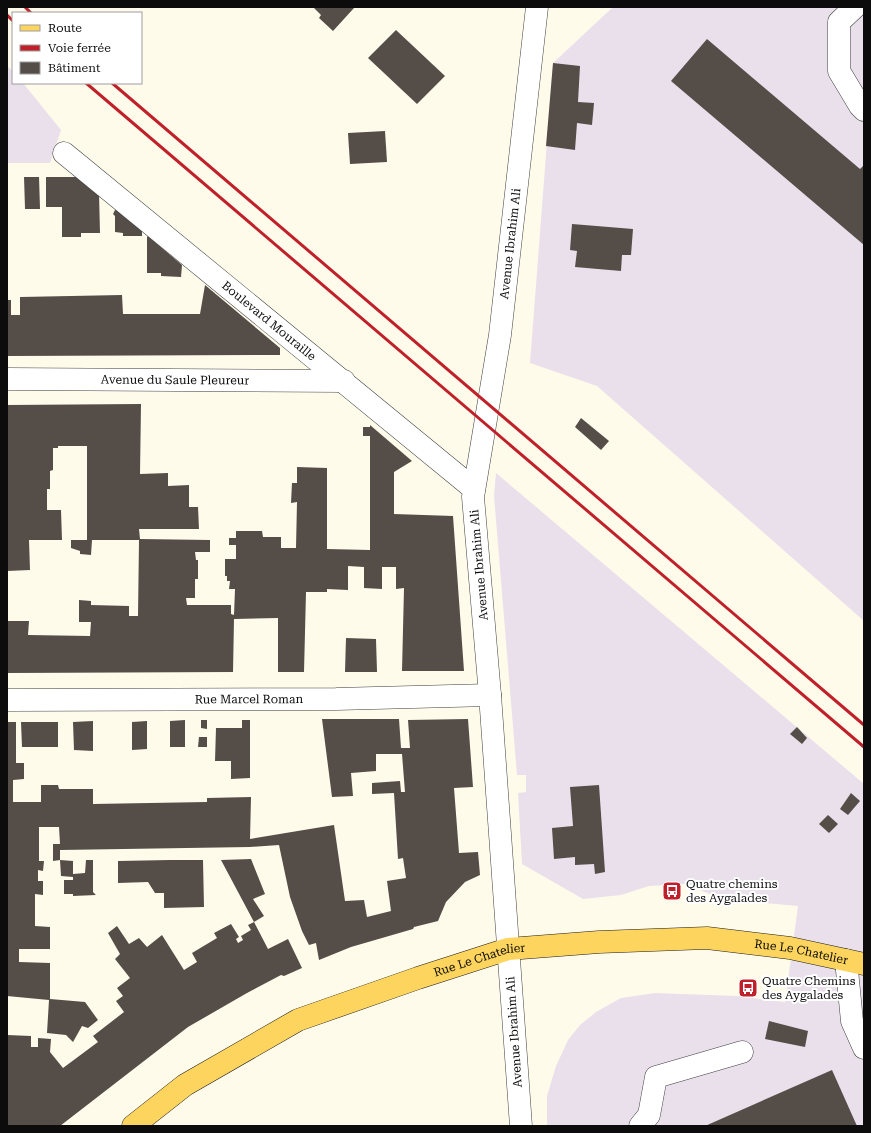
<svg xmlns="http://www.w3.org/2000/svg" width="871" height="1133" font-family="'Roboto Serif',serif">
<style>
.industrial{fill:#eae0eb}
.building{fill:#554d48}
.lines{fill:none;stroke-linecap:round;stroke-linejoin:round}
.minor-casing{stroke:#3f3f3f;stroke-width:23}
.major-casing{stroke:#1d1d1d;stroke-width:23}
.minor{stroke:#fff;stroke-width:22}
.major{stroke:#fdd45e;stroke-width:22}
.rail{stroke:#c0202a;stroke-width:3}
.labels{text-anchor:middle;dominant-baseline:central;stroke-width:4;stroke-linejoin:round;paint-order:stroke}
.street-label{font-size:12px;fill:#0c0c0c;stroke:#fff}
.poi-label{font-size:12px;fill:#0c0c0c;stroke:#fff;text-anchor:start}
</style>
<rect width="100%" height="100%" fill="#fffbeb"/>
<g class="industrial">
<polygon points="613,7 864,7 864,621 597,386 530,363 553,63"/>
<polygon points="7,66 13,71 13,83 23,83 61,130 50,163 7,163"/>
<polygon points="496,473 864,784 864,1126 547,1126 547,1096 556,1066 568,1040 580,1025 596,1012 621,998 655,993 737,996 785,1002 798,906 722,899 685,884 649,886 621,895 583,899 522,864 518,793 526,792 526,775 517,775 494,496"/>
</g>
<g class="building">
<polygon points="313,7 352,7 354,8 333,31 319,18 321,15"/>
<polygon points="396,30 445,76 417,104 368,58"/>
<polygon points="707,39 860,169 864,165 864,245 671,81"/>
<polygon points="553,63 580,66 578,102 594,103 592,125 577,123 575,150 546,146"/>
<polygon points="385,131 387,162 350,164 348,133"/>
<polygon points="24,177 39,177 40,209 25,209"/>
<polygon points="46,177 79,177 99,193 100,233 81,233 81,237 62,237 62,207 46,207"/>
<polygon points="116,208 142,229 142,236 123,236 123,233 115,232 115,216 113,214"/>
<polygon points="572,224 633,229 631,255 622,255 621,271 575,267 577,251 570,250"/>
<polygon points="148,236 182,265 181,277 161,276 161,273 147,273 147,237"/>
<polygon points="205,285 280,348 280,355 7,356 7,300 11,300 11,315 20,315 20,297 122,295 123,314 200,314"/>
<polygon points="141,404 140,474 168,473 168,486 189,485 189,507 198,507 199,529 139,529 140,539 210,540 210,552 195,552 196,560 198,560 198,579 195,579 195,598 186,598 187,605 231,605 231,614 234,615 235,589 229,589 230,581 227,581 227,576 225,576 225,559 236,559 236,545 229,545 229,538 236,538 236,531 262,531 263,537 281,537 281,548 296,548 297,502 291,503 292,483 297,483 297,467 327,468 327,549 370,550 370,436 363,436 363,427 370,427 370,425 412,461 394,472 394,514 453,516 464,671 402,671 404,588 396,589 396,567 382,567 382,589 364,588 364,567 348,566 348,590 327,589 327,592 306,592 304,672 278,672 278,618 234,619 233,672 7,673 7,621 29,621 28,635 90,636 91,622 79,622 79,600 91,601 91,605 129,606 129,616 138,616 139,540 92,540 91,555 80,554 80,551 71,548 71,540 87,540 87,446 58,446 58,448 53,448 53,470 50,471 50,489 47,489 47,510 61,510 62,540 29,540 30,570 7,571 7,405"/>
<polygon points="581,418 609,441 601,450 575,427"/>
<polygon points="346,638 376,639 377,672 345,672"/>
<polygon points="322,719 399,719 401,748 410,748 408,720 468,719 473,787 454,788 459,853 478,852 480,875 465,882 446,902 438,921 414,927 413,929 351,947 319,960 316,943 309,945 302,931 290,897 279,845 250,847 60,850 60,860 53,861 53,844 60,844 59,827 39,827 39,861 44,861 43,871 38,870 38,881 43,881 43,895 35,894 35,926 50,927 50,949 19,949 19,962 50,963 50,999 85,1002 98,1020 88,1028 82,1026 73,1042 66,1035 47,1033 49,1000 7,996 7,722 16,722 16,763 24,763 24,779 13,780 13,802 41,802 41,785 58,785 59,789 93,789 93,804 207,802 207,798 251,797 250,839 334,825 345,901 364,900 367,917 391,911 387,881 406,878 403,858 398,859 394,793 372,794 372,783 400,781 401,792 405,792 402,754 376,754 376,771 351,773 353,796 332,797"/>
<polygon points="185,720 185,747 170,747 170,721"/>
<polygon points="201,720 207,720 207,729 201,728"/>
<polygon points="242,720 250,720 250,778 231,779 231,761 215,761 216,728 242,728"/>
<polygon points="93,721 93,751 74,750 73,722"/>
<polygon points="147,721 147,749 132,750 132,722"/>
<polygon points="21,722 58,722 58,747 22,747"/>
<polygon points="797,727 807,738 802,744 790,734"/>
<polygon points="199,737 207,737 207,747 198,747"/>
<polygon points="599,785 605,872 595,874 594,864 575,865 575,857 554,859 552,828 573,826 570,787"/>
<polygon points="851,793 860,801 848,815 840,809"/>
<polygon points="828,815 838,824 829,833 819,824"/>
<polygon points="251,859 265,894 253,899 264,916 254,922 268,949 288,939 302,968 284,976 281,975 247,993 188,1027 60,1126 7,1126 7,1035 31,1036 31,1047 38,1047 38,1038 51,1039 50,1052 63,1068 98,1042 93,1036 124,1012 116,1001 123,996 117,988 130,978 115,959 120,954 108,933 117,926 129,944 139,938 147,947 162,935 184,970 197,962 192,953 217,938 214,933 231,924 239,937 236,939 238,943 243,940 241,936 251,930 248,925 254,922 221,860"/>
<polygon points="60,860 73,861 73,874 85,873 86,860 93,860 93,892 96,895 73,896 73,894 64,894 64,880 73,880 73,877 61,876"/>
<polygon points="170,860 203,860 204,907 164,908 164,893 155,893 148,882 118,883 118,861"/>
<polygon points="769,1021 808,1031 805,1047 765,1039"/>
<polygon points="832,1070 857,1126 705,1126"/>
</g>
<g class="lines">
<defs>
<g id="minor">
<polyline points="855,7 839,22 839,71 860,106 864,110"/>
<path id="s1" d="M64 153 474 489"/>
<path id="s2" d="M7 379 344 381"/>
<path id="s3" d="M7 700 336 699 490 695"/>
<polyline points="846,960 852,1021 864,1048"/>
<path id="s4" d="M521 1126 490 695 473 497 500 335 537 7"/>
<polyline points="640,1126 649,1115 656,1077 742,1052"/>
</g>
<g id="major">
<path id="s5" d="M133 1126 185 1085 298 1020 418 978 508 949 599 942 707 938 790 948 864 964"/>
</g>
</defs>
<use href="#minor" class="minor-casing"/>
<use href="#major" class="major-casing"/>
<use href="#minor" class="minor"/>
<use href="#major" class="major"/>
<g class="rail">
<polyline points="25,7 31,13"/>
<polyline points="7,15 13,21"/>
<polyline points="86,83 864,747"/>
<polyline points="112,83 864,725"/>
</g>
</g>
<defs>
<symbol id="bus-square" viewBox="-11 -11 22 22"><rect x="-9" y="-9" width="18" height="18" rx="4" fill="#c0202a" stroke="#fff"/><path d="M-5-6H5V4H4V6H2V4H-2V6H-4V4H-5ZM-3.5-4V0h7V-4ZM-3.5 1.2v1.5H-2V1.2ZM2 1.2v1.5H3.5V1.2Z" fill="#fff"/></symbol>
</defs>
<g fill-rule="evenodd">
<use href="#bus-square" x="661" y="880" width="22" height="22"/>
<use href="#bus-square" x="737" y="977" width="22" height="22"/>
</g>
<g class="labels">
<g class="street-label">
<text stroke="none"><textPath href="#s4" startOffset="887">Avenue Ibrahim Ali</textPath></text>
<text stroke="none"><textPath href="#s1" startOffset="265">Boulevard Mouraille</textPath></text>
<text stroke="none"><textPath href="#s2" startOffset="168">Avenue du Saule Pleureur</textPath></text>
<text transform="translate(479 565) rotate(-95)">Avenue Ibrahim Ali</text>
<text stroke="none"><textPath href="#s3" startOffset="242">Rue Marcel Roman</textPath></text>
<text stroke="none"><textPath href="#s5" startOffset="713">Rue Le Chatelier</textPath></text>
<text stroke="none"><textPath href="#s5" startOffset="388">Rue Le Chatelier</textPath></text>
<text transform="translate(514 1032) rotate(-94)">Avenue Ibrahim Ali</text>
</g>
<g class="poi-label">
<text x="686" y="884">Quatre chemins<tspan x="686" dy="14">des Aygalades</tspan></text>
<text x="762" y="981">Quatre Chemins<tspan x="762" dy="14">des Aygalades</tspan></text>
</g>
</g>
<rect width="871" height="1133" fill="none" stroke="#0c0c0c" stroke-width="16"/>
<rect x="12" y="12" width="130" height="72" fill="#ffffff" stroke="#9e9e9e"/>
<rect x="20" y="25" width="20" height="6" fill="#fdd45e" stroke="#9e9e9e"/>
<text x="48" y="32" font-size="12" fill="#0c0c0c">Route</text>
<rect x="20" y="45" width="20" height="6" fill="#c0202a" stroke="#9e9e9e"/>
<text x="48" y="52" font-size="12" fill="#0c0c0c">Voie ferrée</text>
<rect x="20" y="62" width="20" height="12" fill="#554d48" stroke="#9e9e9e"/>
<text x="48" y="72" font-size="12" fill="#0c0c0c">Bâtiment</text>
</svg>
